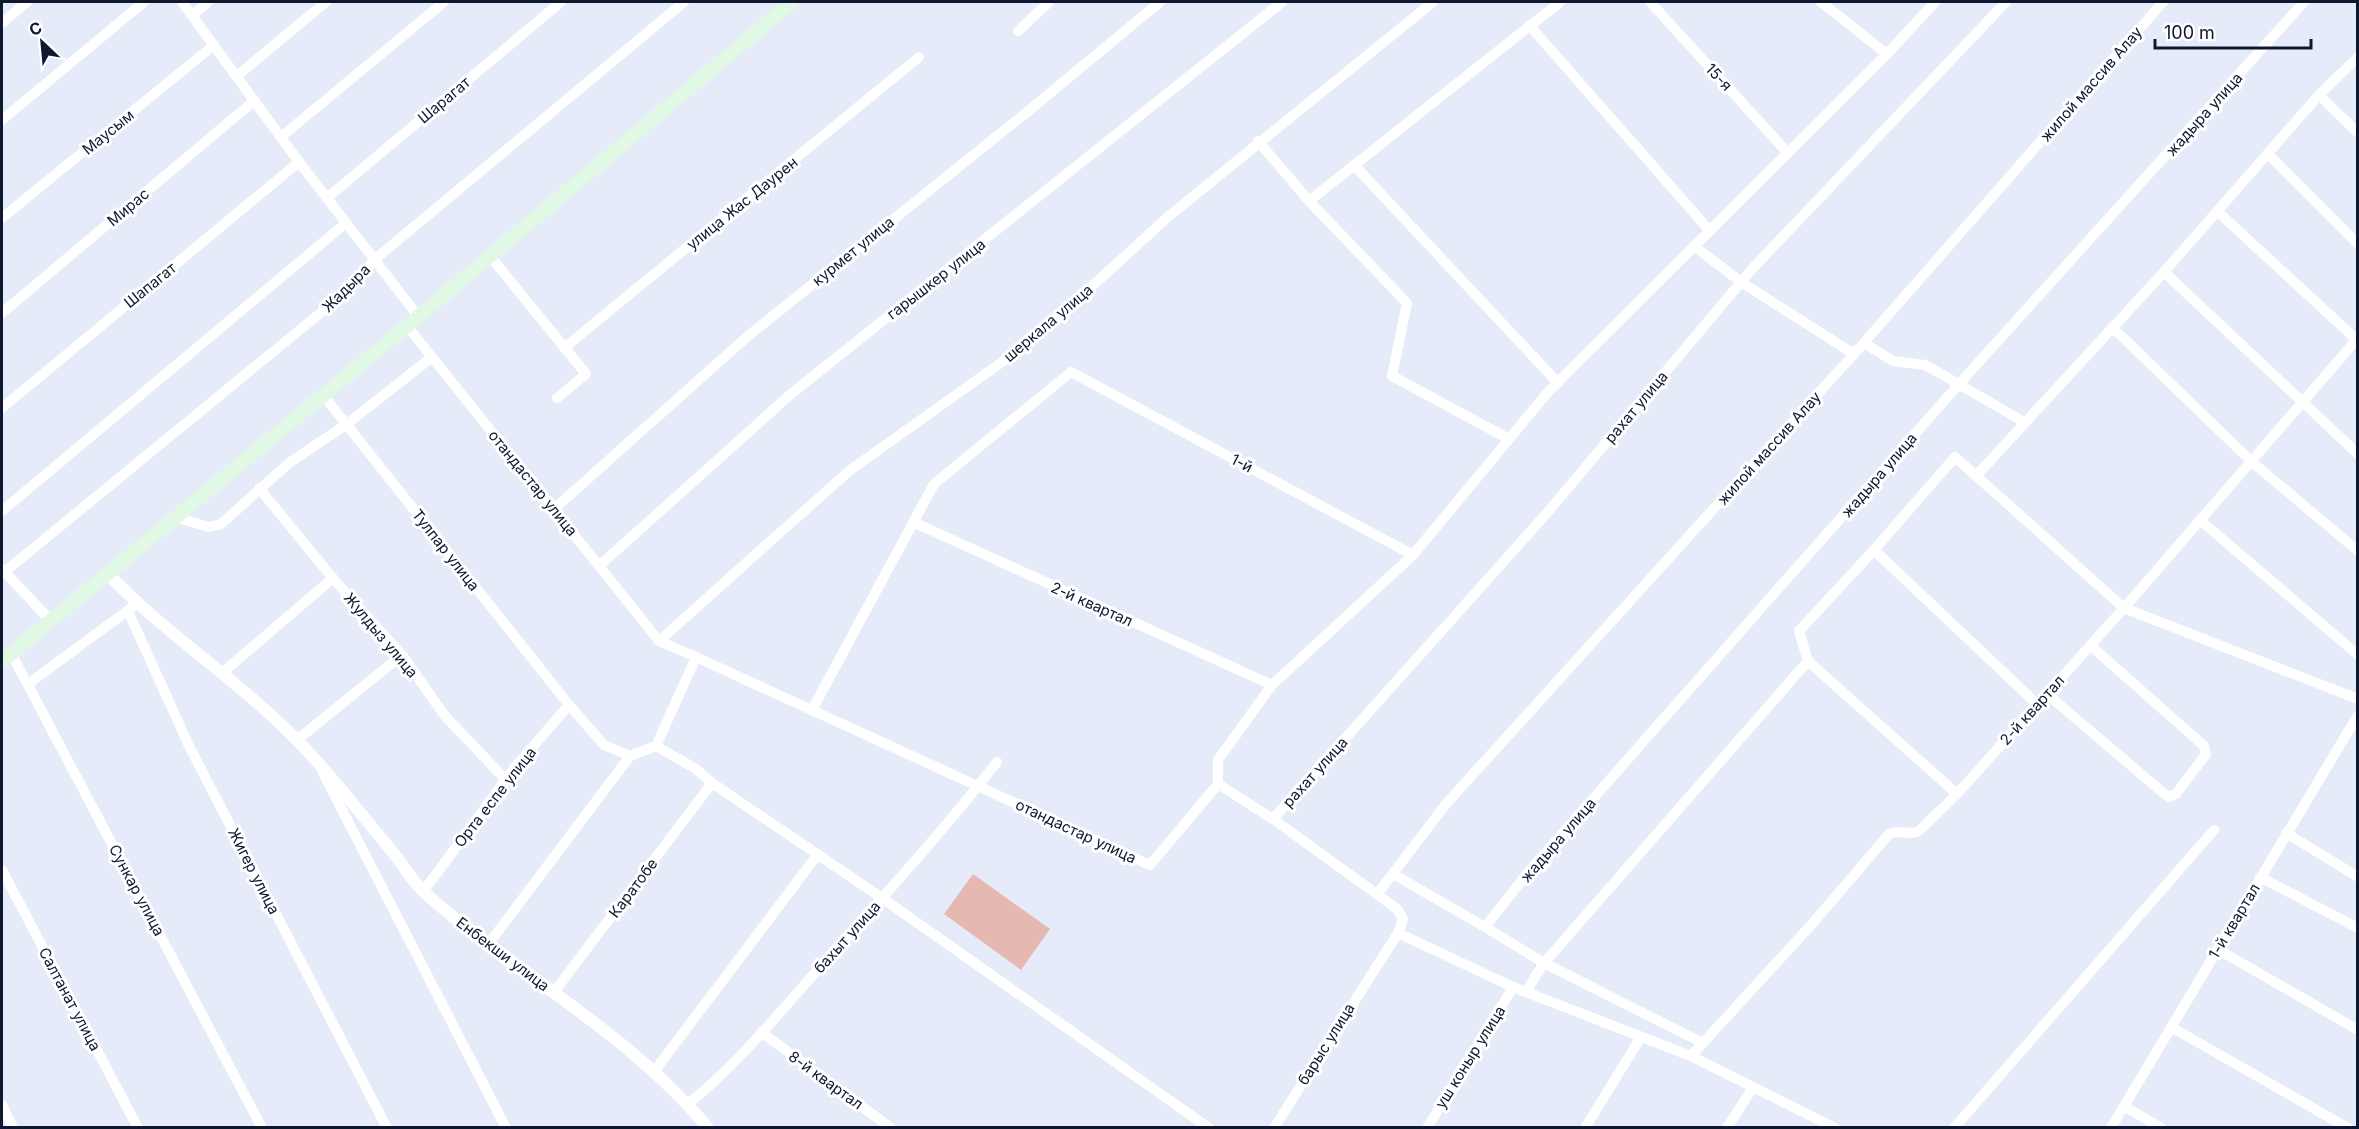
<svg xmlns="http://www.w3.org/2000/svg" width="2359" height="1129" font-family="Inter,sans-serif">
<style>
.green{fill:#e5b8b2}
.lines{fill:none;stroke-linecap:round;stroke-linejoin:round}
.minor{stroke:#fff;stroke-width:10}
.tertiary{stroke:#fff;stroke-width:12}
.secondary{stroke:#e1f8e4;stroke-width:14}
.labels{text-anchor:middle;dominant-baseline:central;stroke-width:6;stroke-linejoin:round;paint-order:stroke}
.street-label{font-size:15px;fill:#0f1831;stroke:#fff}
</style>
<rect width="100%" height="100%" fill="#e5ebf9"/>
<polygon class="green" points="973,874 1050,929 1021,970 944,914"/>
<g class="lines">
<g class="minor">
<polyline points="182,2 299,162 418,316"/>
<polyline points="1650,2 1788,153"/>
<polyline points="1821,2 1887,54"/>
<polyline points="193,15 208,2"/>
<polyline points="2,23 27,2"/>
<polyline points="1529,25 1710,231"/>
<polyline points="1018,31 1049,2"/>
<polyline points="237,76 326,2"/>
<polyline points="2319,95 2358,133"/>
<polyline points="2,120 144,2"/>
<polyline points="281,137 444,2"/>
<polyline points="1258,141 1309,201 1407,303 1392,376 1509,439"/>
<polyline points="2269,155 2358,244"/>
<polyline points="1354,165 1558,383"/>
<polyline points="327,198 561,2"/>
<polyline points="1309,201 1560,2"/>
<polyline points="2218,212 2358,341"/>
<polyline points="2,218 214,45"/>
<polyline points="1694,246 1741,282 1854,354"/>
<polyline points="490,256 586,374 557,398"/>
<polyline points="2164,272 2358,454"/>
<polyline points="2,313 255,100"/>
<polyline points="2112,327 2252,462 2358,551"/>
<polyline points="1864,343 1893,361 1925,365 1936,371 2024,422"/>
<polyline points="564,348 919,57"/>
<polyline points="323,395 569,705 604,745 630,756 656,746 696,657 659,641 407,326"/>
<polyline points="2,408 299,162"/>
<polyline points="1976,476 2164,272 2319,95 2358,57"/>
<polyline points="259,488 335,581 402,655 445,716 506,780"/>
<polyline points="554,509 748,336 1026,113 1160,2"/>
<polyline points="2,511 346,223"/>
<polyline points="174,517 209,527 221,524 289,463 347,424 432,357"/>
<polyline points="2200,520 2358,655"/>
<polyline points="913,522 1272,685"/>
<polyline points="1874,550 2037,704"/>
<polyline points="599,566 791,394 1282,2"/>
<polyline points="2,569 50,620"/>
<polyline points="2,574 324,310 351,287 374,260 684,2"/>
<polyline points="128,611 189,746 387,1128"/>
<polyline points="659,641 849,471 1033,340 1169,216 1433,2"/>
<polyline points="11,653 262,1128"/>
<polyline points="696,657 1150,865 1218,784 1273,819 1389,903 1398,910 1403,919 1398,933"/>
<polyline points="1808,661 1957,794"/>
<polyline points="222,673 333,578"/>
<polyline points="28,684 134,606"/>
<polyline points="2047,694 2161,791 2169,797 2176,794 2206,754 2204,746 2090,645"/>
<polyline points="812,710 934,484 1071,372 1413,555"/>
<polyline points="297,740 402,655"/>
<polyline points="656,746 696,769 712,783 882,898 1209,1128"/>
<polyline points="323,773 506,1128"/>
<polyline points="1218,784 1218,760 1272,685 1413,555 1548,392 1887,54 1935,2"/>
<polyline points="1273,819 1547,513 1752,269 2006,2"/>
<polyline points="2286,833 2358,877"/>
<polyline points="2,870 138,1128"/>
<polyline points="1393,874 1485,927 1530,870 1959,384 2304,2"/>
<polyline points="2260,877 2358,928"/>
<polyline points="423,892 515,767 569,705"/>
<polyline points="1378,893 1446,804 1854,354 2163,2"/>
<polyline points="1485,927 1544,963 1703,1043"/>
<polyline points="487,946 630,756"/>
<polyline points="2217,949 2358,1030"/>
<polyline points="1527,990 1544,963 1808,661 1799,631 1874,550 1955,457 2124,608 2358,699"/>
<polyline points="554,992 712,783"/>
<polyline points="2171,1027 2348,1128"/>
<polyline points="761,1032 891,1128"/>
<path d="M1691 1056 1813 923 1889 834C1899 829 1909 836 1919 831L1957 794 2124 608 2358 338"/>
<polyline points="653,1073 818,854"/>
<path d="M688 1104C738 1064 778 1014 821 966 881 899 942 833 997 762"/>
<polyline points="2,1105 13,1128"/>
<polyline points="2124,1106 2161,1128"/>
<polyline points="1274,1128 1398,933 1513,987 1691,1056 1835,1128"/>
<polyline points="1427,1128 1513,987"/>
<polyline points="1585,1128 1641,1037"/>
<polyline points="1727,1128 1752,1089"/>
<polyline points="1954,1128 2214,830"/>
<polyline points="2111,1128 2358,715"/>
</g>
<path class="tertiary" d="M108 574C167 635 239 681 298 741 333 777 363 817 395 855 405 868 414 884 426 894 517 974 629 1033 708 1128"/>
<polyline class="secondary" points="2,661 407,326 792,2"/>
</g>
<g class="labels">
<g class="street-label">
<text transform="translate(1719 77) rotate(47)">15-я</text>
<text transform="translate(2091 84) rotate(-49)">жилой массив Алау</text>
<text transform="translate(444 100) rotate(-40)">Шарагат</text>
<text transform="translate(2204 114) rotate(-48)">жадыра улица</text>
<text transform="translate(108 132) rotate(-39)">Маусым</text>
<text transform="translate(742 203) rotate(-39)">улица Жас Даурен</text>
<text transform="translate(128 207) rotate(-40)">Мирас</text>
<text transform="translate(853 251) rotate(-39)">курмет улица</text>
<text transform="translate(936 279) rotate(-38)">гарышкер улица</text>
<text transform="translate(150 285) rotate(-39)">Шапагат</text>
<text transform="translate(346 288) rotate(-45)">Жадыра</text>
<text transform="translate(1048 323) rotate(-40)">шеркала улица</text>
<text transform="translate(1636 407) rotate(-50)">рахат улица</text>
<text transform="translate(1769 448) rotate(-48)">жилой массив Алау</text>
<text transform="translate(1242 463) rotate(28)">1-й</text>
<text transform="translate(1879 475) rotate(-49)">жадыра улица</text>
<text transform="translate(533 483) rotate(51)">отандастар улица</text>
<text transform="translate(446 550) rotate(52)">Тулпар улица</text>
<text transform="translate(1092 604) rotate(24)">2-й квартал</text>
<text transform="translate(381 635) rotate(50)">Жулдыз улица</text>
<text transform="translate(2032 710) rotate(-48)">2-й квартал</text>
<text transform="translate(1315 772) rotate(-48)">рахат улица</text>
<text transform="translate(495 797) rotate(-52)">Орта еспе улица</text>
<text transform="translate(1076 831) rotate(25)">отандастар улица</text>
<text transform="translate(1558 840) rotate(-49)">жадыра улица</text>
<text transform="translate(254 871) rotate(63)">Жигер улица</text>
<text transform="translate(633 888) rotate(-53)">Каратобе</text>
<text transform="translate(137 890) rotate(62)">Сункар улица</text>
<text transform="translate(2234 921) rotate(-59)">1-й квартал</text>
<text transform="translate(847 937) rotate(-48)">бахыт улица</text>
<text transform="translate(503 954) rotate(37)">Енбекши улица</text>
<text transform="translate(70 999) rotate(62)">Салтанат улица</text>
<text transform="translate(1326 1044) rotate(-58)">барыс улица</text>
<text transform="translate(1470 1057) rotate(-58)">уш коныр улица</text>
<text transform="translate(826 1080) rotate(36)">8-й квартал</text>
</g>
</g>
<rect width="2359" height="1129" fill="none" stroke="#0f1831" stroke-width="6"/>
<g transform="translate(42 42) rotate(334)" stroke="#ffffff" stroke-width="4.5" paint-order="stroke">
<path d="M0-4.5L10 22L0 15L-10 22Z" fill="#0f1831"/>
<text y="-9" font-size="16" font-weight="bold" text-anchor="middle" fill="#0f1831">С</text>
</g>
<path d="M2155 39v9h156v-9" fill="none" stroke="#0f1831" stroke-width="3"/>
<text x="2164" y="39" font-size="18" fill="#0f1831" stroke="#ffffff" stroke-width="4.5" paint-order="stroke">100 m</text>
</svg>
